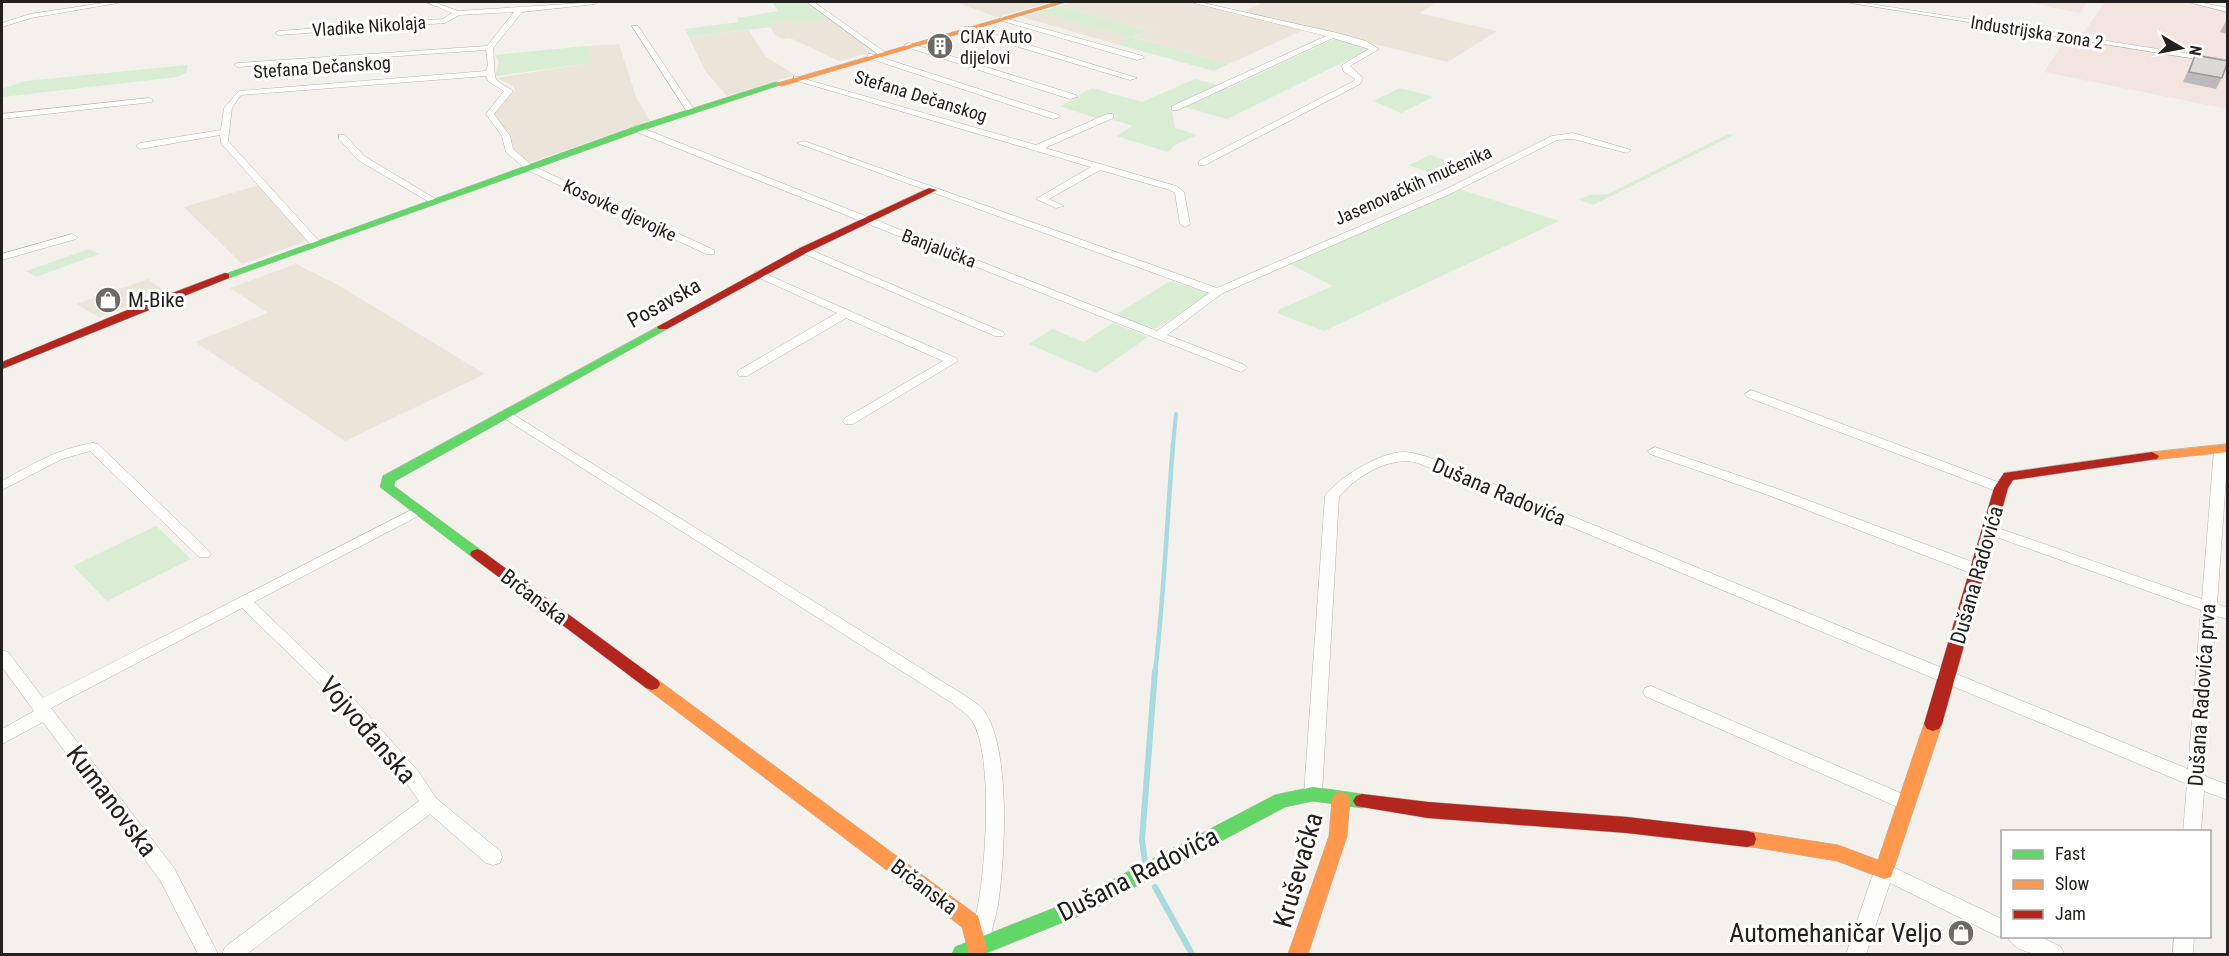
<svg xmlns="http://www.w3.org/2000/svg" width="2229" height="956" font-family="'Roboto Condensed',sans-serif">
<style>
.built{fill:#ebe4d9}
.industrial{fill:#f4e4e0}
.green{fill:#d8edd4}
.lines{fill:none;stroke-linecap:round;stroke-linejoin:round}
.stream-far2{stroke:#a8dae0;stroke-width:4}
.stream-far1{stroke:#a8dae0;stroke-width:4.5}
.stream{stroke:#a8dae0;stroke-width:6}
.street-casing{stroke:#b7b5b1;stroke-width:1}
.fast-casing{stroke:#b7b5b1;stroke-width:1}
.slow-casing{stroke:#b7b5b1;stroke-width:1}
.jam-casing{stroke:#b7b5b1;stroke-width:1}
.street{fill:#fdfdfc;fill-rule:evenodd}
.fast{fill:#63d668;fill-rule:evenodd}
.slow{fill:#ff974d;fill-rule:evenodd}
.jam{fill:#b3261e;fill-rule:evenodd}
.wall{fill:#bcbaba}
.building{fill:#dbd8d8;stroke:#999797;stroke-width:1.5}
.labels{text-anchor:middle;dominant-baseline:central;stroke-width:6;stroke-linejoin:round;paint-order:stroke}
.far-street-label{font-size:18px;fill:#23211e;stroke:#fff}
.far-poi-label{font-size:18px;fill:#23211e;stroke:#fff;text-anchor:start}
.poi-label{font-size:21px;fill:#23211e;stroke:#fff;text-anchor:start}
.street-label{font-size:21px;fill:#23211e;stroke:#fff}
.near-street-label{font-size:26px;fill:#23211e;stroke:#fff}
.near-poi-label{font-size:26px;fill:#23211e;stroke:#fff;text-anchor:end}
</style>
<rect width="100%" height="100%" fill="#f4f0ec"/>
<g class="built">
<polygon points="955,2 1052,2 997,17"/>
<polygon points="1074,2 1185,2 1303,30 1229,64 1134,37 1182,18 1149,31 1059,6"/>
<polygon points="1264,2 1422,2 1434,4 1419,13 1497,31 1448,62 1241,12"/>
<polygon points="1039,12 1132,37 1116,44 1022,17"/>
<polygon points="828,18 876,51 839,61 790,38 784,39 775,35 768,23 792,19 797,23"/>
<polygon points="749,30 765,56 795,75 727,96 705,71 689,37"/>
<polygon points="619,44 636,97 650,121 528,163 514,149 508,135 494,115 495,111 515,90 513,86 496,78 591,63 587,46"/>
<polygon points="266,183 315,238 242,264 184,207"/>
<polygon points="296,264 338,285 485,374 345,441 195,342 268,313 230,288"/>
<polygon points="148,279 166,293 99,317 76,304"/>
</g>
<g class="industrial">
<polygon points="2026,2 2087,2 2080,13"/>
<polygon points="2105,2 2186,2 2227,12 2227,60 2087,39 2082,35"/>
<polygon points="2066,39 2227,64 2227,109 2044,72"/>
</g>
<g class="green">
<polygon points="772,2 806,2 828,18 797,23 792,19 768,23 771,27 689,37 685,29 739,22 737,18 778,11"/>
<polygon points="1059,6 1149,31 1133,37 1229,64 1214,71 1116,44 1131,37 1039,12"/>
<path d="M1336 38 1370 49 1227 119 1185 107 1172 112 1175 128 1197 135 1175 145 1168 152 1116 136 1133 126 1110 119 1116 116 1111 114 1098 119 1060 106C1072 102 1080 93 1092 88L1142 102 1195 79 1229 88Z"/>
<polygon points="587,46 592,63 495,76 499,62 495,55"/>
<polygon points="188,65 186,73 177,77 2,97 2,89 25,81"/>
<polygon points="1400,88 1433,97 1401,113 1374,101"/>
<polygon points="1728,134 1734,135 1593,205 1578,199 1590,195 1608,194"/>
<polygon points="1430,155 1458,165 1436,175 1409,165"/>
<polygon points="1459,189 1559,221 1324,331 1277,313 1280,309 1333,286 1290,264"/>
<polygon points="89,249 99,254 36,277 26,271"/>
<polygon points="1170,281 1209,293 1158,328 1150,328 1114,316"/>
<polygon points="1113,323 1148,337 1096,373 1029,344 1052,329 1084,342"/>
<polygon points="156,526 191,559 107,601 73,566"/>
</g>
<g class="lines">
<polyline class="stream-far2" points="1173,445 1176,414"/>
<path class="stream-far1" d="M1155 673C1164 596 1167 520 1173 444"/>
<g class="stream">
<polyline points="1145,861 1142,840 1155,671"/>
<polyline points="1155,887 1192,954"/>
</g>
<defs>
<g id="street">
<polygon points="110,2 123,2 31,18 2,27 2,23 30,14"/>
<path d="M426 2H434L458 11 598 2 595 4 522 12 493 48C494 55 494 77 496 79 500 84 508 87 513 91L494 114 510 136 513 149 533 166 714 250V254H706L527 170 506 152 502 136 486 114 504 91 488 81 486 76 241 95 232 108 228 141 319 241 320 243 315 246 311 245 221 143 220 135 140 149 136 146 140 143 221 130 224 108 239 91 486 71 488 65 486 50 238 67 234 65 238 63 487 46 514 12 459 15 445 23 279 35 275 33 279 31 443 19 452 13Z"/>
<polygon points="807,2 814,2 886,53 879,55"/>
<polygon points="1190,2 1199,2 1337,33 1366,41 1379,49 1350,66 1363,78 1360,84 1205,165 1199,165 1199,161 1354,81 1355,79 1343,71 1342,65 1369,49 1333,38 1178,110 1172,110 1172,106 1326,36"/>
<polygon points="1845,2 1858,2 2228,60 2228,64"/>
<polygon points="2188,2 2198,2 2228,8 2228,12"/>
<polygon points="1001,17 1143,56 1144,58 1137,60 999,20"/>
<polygon points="632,26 638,26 695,111 694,113 688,113"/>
<polygon points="964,27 970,27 1137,78 1130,80 964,31"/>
<polygon points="909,43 1076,95 1077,97 1070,99 906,47 905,45"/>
<polygon points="871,54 1059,115 1060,117 1053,119 868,58 868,54"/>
<polygon points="794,76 1036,145 1107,114 1113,114 1113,118 1045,148 1176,186 1184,192 1190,224 1185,227 1180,224 1175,193 1170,190 1100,170 1049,199 1064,206 1056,208 1036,199 1091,167 794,80"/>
<polygon points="149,98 153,100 152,102 2,119 2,114"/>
<polygon points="637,126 1157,331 1209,293 797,143 804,141 1217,288 1444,190 1552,136 1573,133 1631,150 1627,153 1573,139 1557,140 1450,194 1221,294 1167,335 1245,365 1247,368 1241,372 634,131 634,127"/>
<polygon points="339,135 345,135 364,156 439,201 431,203 358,160 339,139"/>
<polygon points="72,234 77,237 76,239 2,260 2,254"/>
<polygon points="804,247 1003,332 1005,334 1003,336 995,336 800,252 800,248"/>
<polygon points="759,271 956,358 958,361 853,424 845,424 843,421 845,418 943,361 846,318 747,376 739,376 737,373 739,370 837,313 755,276 755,272"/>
<polygon points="1751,390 2006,485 2008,488 2001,492 1996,491 1747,397 1745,394"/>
<path d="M506 410 964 695C971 700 980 705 985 712 1011 751 1005 859 998 905 995 921 989 938 987 954H967C969 937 975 921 978 905 986 863 993 758 973 722 968 714 959 709 952 703L502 417 500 414 502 411Z"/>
<path d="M93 443 98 444 209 551 211 554 209 557H199L90 451 62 459 2 490V481C31 465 59 448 93 443Z"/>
<path d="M2221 446 2226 447 2228 451 2217 604 2228 608V619L2216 616 2205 776 2228 785V800L2204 791 2201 832H2183L2187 784 1418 463C1391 455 1356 476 1339 497L1322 794 1319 799 1313 801 1307 799 1304 794 1325 496C1339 477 1380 452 1404 452 1412 452 1420 455 1428 457L2188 769 2201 610 1985 533 1983 530 1990 525 1995 527 2202 599 2214 450Z"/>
<polygon points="1655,447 1778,489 1983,566 1985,570 1983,574 1973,574 1768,495 1650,454 1648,451"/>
<path d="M419 506 426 510 424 513 254 602 346 690 418 771 436 798 500 851 502 857 500 863 493 865 486 863 430 814 247 954H222L225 947 419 801C371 729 304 669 242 608L51 708 174 868 218 954H198L160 880 43 722 2 744V729L34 711 2 667V650L8 652 43 698Z"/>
<polygon points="1651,686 1912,798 1915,803 1912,808 1906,811 1900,808 1645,696 1643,692 1645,688"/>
<polygon points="1884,863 2002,919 2002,936 2006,936 2002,938 1995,935 1890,883 1866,954 1846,954 1874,871 1877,865"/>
<path d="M2007 936H2039L2061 947 2064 954C2047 956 2016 956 2007 936Z"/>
<polygon points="2174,936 2194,936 2193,954 2173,954"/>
</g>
<g id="fast">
<polygon points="776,82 783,84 640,131 229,278 221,278 220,276 634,127"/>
<polygon points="663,324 667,325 667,329 395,481 394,486 482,551 484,554 482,557 472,557 380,487 383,476"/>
<polygon points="1313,787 1362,794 1368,796 1371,801 1368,806 1362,808 1313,801 1285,807 1086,913 984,954 952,954 955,947 1072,901 1275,795"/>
</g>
<g id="slow">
<polygon points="1057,2 1066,2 782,86 775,84"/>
<polygon points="2228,444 2228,452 2152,460 2145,456 2152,452"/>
<polygon points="652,678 658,680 978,916 987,949 985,954 969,954 962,927 646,688 644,684 646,680"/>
<polygon points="1933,717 1939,719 1942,724 1891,877 1884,879 1837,861 1740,845 1738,839 1740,833 1747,831 1838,845 1878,860 1924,724 1927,719"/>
<polygon points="1341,792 1347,794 1350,799 1347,836 1308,954 1288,954 1329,836 1332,799 1335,794"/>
</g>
<g id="jam">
<polygon points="929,188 937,190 808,252 667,329 659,329 657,327 800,248"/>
<polygon points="225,273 229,274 229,278 2,369 2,362 125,311"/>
<polygon points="2152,452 2159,456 2157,459 2013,480 2008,488 1942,724 1939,729 1933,731 1927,729 1924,724 1994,488 2004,473"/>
<polygon points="477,549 482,551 658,680 660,684 658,688 652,690 646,688 472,557 470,554 472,551"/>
<polygon points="1362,794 1428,802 1627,817 1747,831 1754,833 1756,839 1754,845 1747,847 1627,833 1428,818 1356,806 1353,801 1356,796"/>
</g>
</defs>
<use href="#street" class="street-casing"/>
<use href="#fast" class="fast-casing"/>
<use href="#slow" class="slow-casing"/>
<use href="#jam" class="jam-casing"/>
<use href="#street" class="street"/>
<use href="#fast" class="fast"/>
<use href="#slow" class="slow"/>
<use href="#jam" class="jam"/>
</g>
<g class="wall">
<polygon points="2228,19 2228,34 2220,32 2225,23"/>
<polygon points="2195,55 2222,78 2216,89 2183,82 2190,66"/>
</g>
<polygon class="building" points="2195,55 2228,61 2222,78 2189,72"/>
<defs>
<symbol id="building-disc" viewBox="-11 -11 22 22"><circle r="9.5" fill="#6c6966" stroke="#fff"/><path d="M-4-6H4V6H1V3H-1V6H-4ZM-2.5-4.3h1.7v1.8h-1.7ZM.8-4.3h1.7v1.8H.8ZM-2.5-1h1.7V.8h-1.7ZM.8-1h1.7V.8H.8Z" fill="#fff"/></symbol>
<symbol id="shop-disc" viewBox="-11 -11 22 22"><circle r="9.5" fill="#6c6966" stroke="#fff"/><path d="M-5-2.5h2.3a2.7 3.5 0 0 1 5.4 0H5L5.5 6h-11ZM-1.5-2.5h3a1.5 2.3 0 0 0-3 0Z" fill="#fff"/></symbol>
</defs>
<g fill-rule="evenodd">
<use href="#building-disc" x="925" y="31" width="30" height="30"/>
<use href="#shop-disc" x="93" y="285" width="30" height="30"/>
<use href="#shop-disc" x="1946" y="918" width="30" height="30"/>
</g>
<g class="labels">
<g class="far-street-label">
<text transform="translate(369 26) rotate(-4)">Vladike Nikolaja</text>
<text transform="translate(2037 32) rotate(9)">Industrijska zona 2</text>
<text transform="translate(322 67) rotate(-4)">Stefana Dečanskog</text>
<text transform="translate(921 96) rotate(17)">Stefana Dečanskog</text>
<text transform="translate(1413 185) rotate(-24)">Jasenovačkih mučenika</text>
<text transform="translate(620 210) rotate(25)">Kosovke djevojke</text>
<text transform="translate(939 248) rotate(21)">Banjalučka</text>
</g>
<g class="far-poi-label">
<text x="960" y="36">CIAK Auto<tspan x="960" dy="21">dijelovi</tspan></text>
</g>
<g class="poi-label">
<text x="128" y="300">M-Bike</text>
</g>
<g class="street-label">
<text transform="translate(664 303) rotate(-29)">Posavska</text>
<text transform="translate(1499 492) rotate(23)">Dušana Radovića</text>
<text transform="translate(1977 575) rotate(-74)">Dušana Radovića</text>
<text transform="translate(534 597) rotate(37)">Brčanska</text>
<text transform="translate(2202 695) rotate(-86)">Dušana Radovića prva</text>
<text transform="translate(924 887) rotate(37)">Brčanska</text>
</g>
<g class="near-street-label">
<text transform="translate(368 730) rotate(49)">Vojvođanska</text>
<text transform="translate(112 801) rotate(53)">Kumanovska</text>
<text transform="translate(1298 870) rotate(-74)">Kruševačka</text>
<text transform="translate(1138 874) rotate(-27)">Dušana Radovića</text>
</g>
<g class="near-poi-label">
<text x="1942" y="933">Automehaničar Veljo</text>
</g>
</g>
<rect width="2229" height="956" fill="none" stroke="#23211e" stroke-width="6"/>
<rect x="2001" y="830" width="210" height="108" fill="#ffffff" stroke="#a7a6a5" stroke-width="1.5"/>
<rect x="2013" y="850" width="30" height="9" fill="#63d668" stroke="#a7a6a5" stroke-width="1.5"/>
<text x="2055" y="860" font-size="18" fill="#23211e">Fast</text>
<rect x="2013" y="880" width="30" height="9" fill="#ff974d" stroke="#a7a6a5" stroke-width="1.5"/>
<text x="2055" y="890" font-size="18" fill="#23211e">Slow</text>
<rect x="2013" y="910" width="30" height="9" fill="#b3261e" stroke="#a7a6a5" stroke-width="1.5"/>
<text x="2055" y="920" font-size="18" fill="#23211e">Jam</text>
<g transform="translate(2181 48) rotate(100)" stroke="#ffffff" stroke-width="4.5" paint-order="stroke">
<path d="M0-4.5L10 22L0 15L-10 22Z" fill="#23211e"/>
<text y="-9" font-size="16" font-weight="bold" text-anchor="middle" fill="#23211e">N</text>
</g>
</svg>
